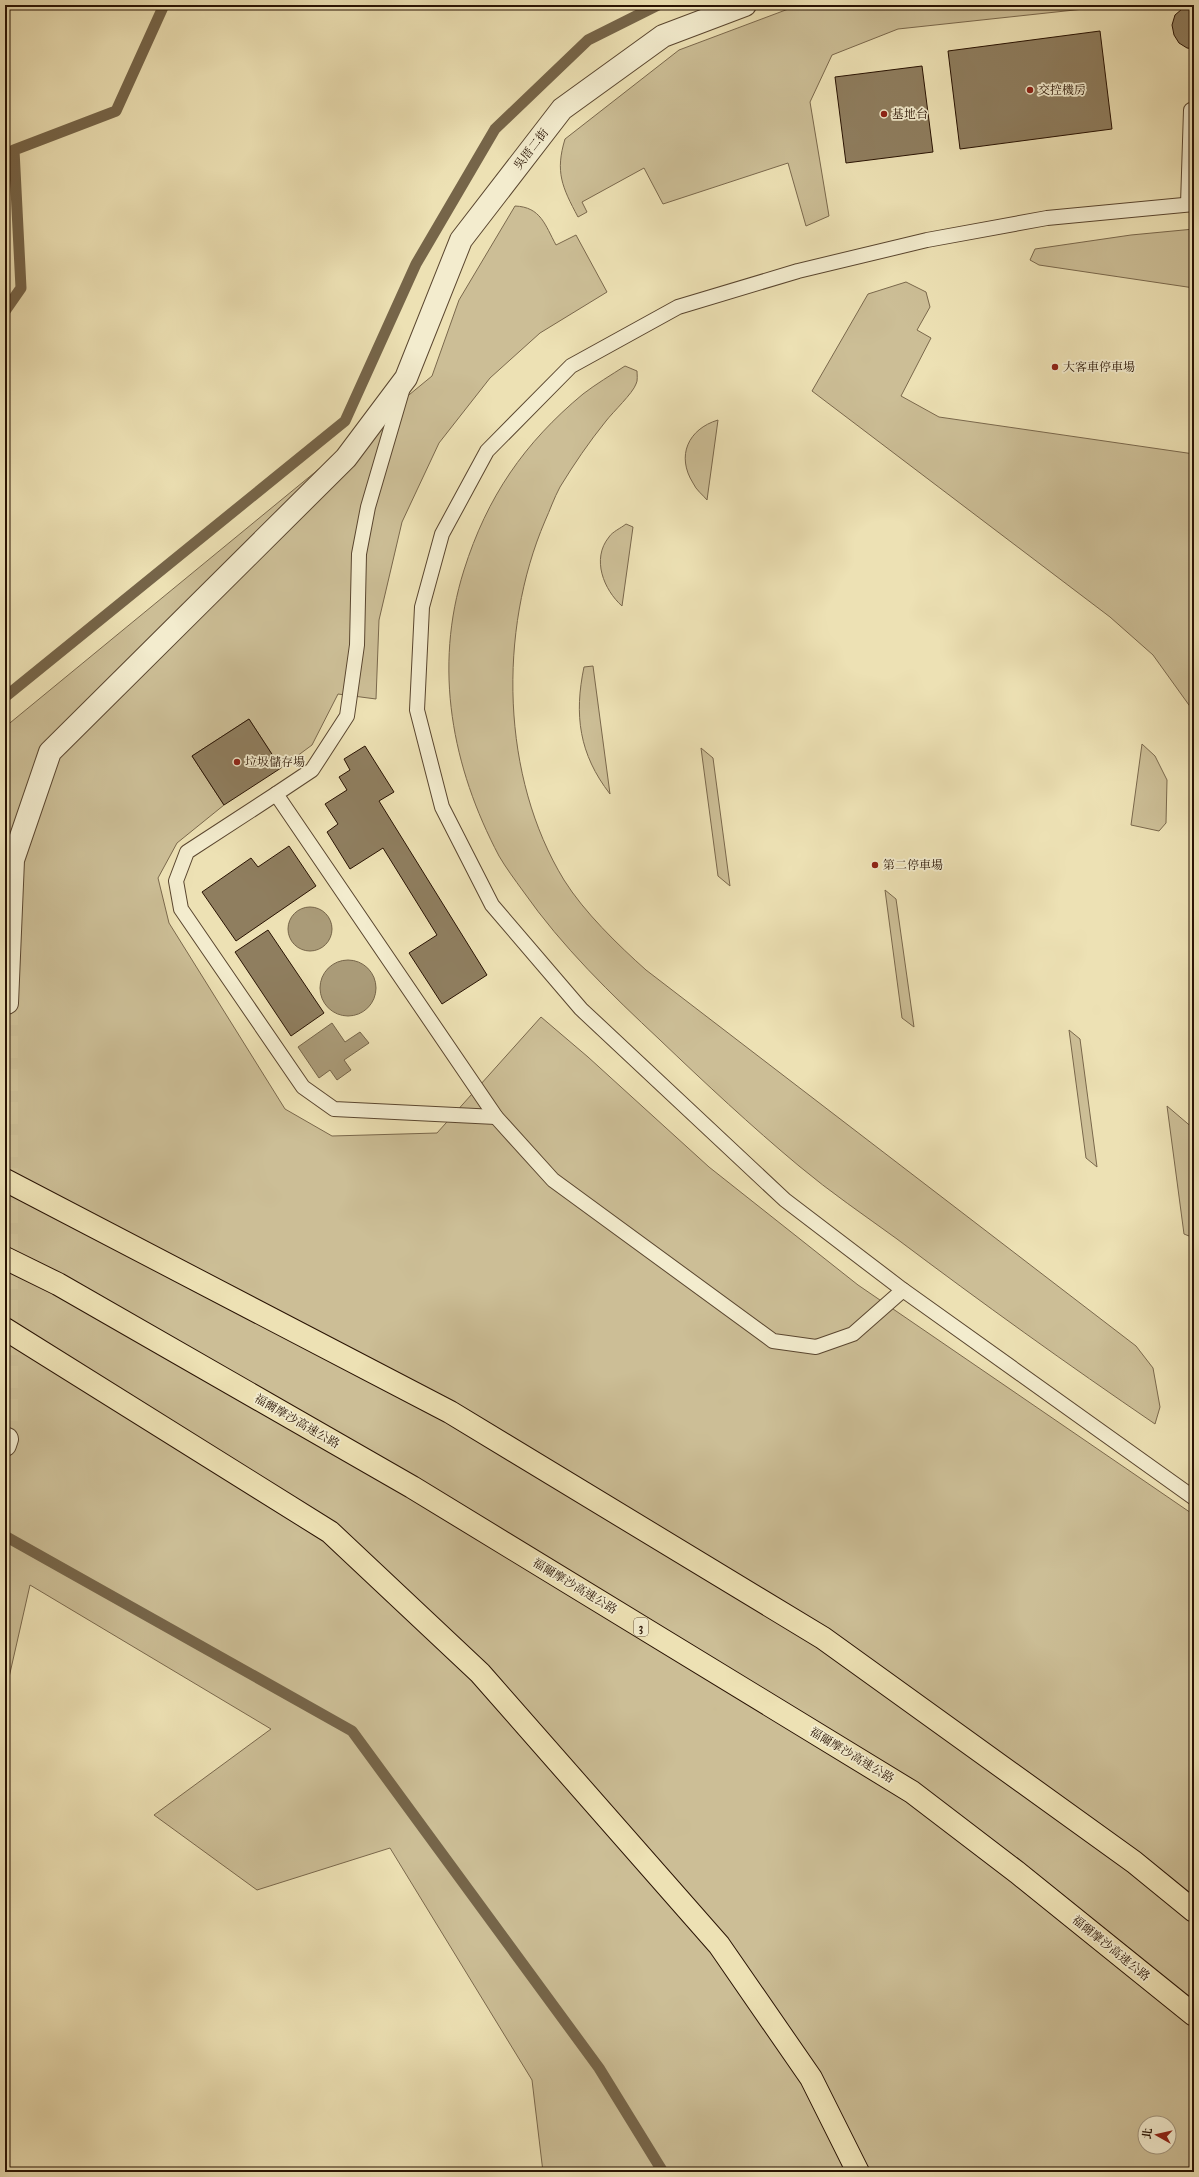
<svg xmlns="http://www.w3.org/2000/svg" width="1199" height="2177" font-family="'IM FELL Great Primer','Noto Serif TC',serif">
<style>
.green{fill:#ccbe96;stroke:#7a684c;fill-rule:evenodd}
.water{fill:#aa9b78;stroke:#766549}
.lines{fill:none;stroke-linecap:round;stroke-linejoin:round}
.stream{stroke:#766549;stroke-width:11}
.building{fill:#8f7e5f;stroke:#291303}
.minor-tunnel{stroke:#d0c299;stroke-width:22;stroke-dasharray:22 11;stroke-linecap:butt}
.service-casing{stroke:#5a462f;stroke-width:16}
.minor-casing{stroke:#5a462f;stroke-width:24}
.motorway-casing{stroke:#291303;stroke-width:24}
.service{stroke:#f3ecce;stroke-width:14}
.minor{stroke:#f3ecce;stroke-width:22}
.motorway{stroke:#ede1b4;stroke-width:22}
.poi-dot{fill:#8f2418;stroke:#f3ecce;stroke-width:1.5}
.labels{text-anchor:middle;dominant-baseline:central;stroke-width:3.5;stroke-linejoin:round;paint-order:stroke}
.shield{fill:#f3ecce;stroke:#665440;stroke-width:1}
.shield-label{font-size:11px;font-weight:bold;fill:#291303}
.poi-label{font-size:12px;fill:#291303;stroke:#f3ecce;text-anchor:start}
.street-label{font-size:12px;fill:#291303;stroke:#f3ecce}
</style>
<rect width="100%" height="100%" fill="#ede1b4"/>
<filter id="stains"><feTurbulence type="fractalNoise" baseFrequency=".005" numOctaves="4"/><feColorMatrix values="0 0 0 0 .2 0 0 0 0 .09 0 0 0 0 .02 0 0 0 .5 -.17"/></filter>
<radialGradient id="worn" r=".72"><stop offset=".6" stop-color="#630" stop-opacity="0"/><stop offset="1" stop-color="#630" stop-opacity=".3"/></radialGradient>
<g class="green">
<path d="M799 5H1121L898 29 832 55 810 102 829 216 806 226 788 163 663 204 644 168 582 202 587 212 578 217C562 187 555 172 565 139L679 50Z"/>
<path d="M515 206C541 207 545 225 556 245L576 235 607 292 540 333 490 378 439 443 402 522 379 620 376 699 338 694 312 745 281 768 249 719 192 756 224 805 177 843 158 878 169 923 285 1109 332 1136 437 1133 541 1017 588 1057 709 1167 858 1285 1194 1515V2172H543L532 2080 390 1848 257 1890 154 1815 271 1729 30 1585 5 1695V727L432 376 459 300ZM1145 2123H1169V2147H1145Z"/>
<polygon points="1194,229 1194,288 1039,265 1030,260 1035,249 1131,235"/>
<polygon points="906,282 926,292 930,307 917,330 931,338 901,396 939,417 1194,454 1194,712 1153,655 1110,617 812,391 868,294"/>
<path d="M625 366 637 371C637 374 638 381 636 384 633 393 613 412 606 421 589 442 574 464 560 487 554 498 550 510 545 521 498 631 501 777 564 880 584 912 618 945 646 970L1136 1346 1153 1368 1160 1407 1155 1424C1067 1364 982 1303 897 1239 864 1215 830 1192 799 1166 751 1126 705 1083 660 1040 610 993 563 948 523 891 515 880 506 868 499 856 452 767 433 668 464 570 487 497 524 443 583 394 596 384 611 375 625 366Z"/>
<path d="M718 420 707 500C703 495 696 490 693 483 676 456 688 429 718 420Z"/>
<path d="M626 524 633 527 622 606C604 590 591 559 609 537 612 532 621 528 626 524Z"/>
<path d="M593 666 610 794C579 754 574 715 584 667Z"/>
<polygon points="1142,744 1155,756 1167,780 1166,823 1159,831 1131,825"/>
<polygon points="701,748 713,758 730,886 718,876"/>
<polygon points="885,890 896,899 914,1027 902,1018"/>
<polygon points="1069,1030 1080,1039 1097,1167 1086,1158"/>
<polygon points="1167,1106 1194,1129 1194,1238 1184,1234"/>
</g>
<g class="water">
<circle cx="310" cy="929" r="22"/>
<circle cx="348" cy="988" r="28"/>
<polygon points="332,1023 345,1042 360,1032 369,1043 344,1060 351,1070 337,1080 330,1070 319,1078 298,1047"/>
</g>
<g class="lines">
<g class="stream">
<polyline points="5,311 21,288 14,150 116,111 164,5"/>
<polyline points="5,697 345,421 416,264 495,129 588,40 658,5"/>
<polyline points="5,1536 352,1731 599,2068 663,2172"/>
</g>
</g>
<g class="building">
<polygon points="1191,5 1194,6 1194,49 1187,48 1179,43 1174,35 1172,25 1175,15 1182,9"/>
<polygon points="1100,31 1112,129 960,149 948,51"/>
<polygon points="922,66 933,152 846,163 835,77"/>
<polygon points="249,719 281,768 224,805 192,756"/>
<polygon points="365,746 394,792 379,801 487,975 442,1004 409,953 437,935 383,848 350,869 327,832 338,824 325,804 347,790 339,777 350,770 344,759"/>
<polygon points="289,846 316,886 236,941 202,892 251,858 258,867"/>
<polygon points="268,930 324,1013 291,1036 235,952"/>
</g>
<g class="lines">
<polyline class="minor-tunnel" points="7,1003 7,1439"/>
<defs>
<g id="service">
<polyline points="1188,204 1191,110 1194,110"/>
<polyline points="1194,204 1047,218 927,240 798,271 678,307 571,366 487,451 442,534 422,607 417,710 442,807 492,905 581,1009 785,1200 903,1290 1194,1498"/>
<polyline points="402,391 368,507 359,554 357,645 347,716 312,770 276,794 496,1117 553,1180 773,1341 816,1347 853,1334 903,1290"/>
<polyline points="276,794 187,852 176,881 181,909 303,1087 334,1109 496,1117"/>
</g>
<g id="minor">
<polyline points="7,1003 13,860 50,752 346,458 406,378 461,240 562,109 663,36 745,5"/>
<polyline points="5,1445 7,1439"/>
</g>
<g id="motorway">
<polyline points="5,1180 450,1412 823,1638 1134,1862 1194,1911"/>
<polyline points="5,1258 58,1284 412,1487 912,1792 1018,1873 1194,2015"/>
<polyline points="5,1329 330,1532 480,1673 719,1945 811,2078 858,2172"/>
</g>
</defs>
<use href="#service" class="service-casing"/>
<use href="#minor" class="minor-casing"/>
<use href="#motorway" class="motorway-casing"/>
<use href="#service" class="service"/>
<use href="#minor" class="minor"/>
<use href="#motorway" class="motorway"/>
</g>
<g class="poi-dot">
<circle cx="1030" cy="90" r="4"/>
<circle cx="884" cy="114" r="4"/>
<circle cx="1055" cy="367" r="4"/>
<circle cx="237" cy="762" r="4"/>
<circle cx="875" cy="865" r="4"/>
</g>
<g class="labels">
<rect class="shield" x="634" y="1618" width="14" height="18" rx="3"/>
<g class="shield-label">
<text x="641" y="1627">3</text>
</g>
<g class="poi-label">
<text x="1038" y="90">交控機房</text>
<text x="892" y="114">基地台</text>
<text x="1063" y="367">大客車停車場</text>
<text x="245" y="762">垃圾儲存場</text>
<text x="883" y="865">第二停車場</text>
</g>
<g class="street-label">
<text transform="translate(531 149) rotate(-52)">吳厝二街</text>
<text transform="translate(297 1421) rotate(30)">福爾摩沙高速公路</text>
<text transform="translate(575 1586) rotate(31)">福爾摩沙高速公路</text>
<text transform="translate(852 1755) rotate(31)">福爾摩沙高速公路</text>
<text transform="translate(1111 1948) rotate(39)">福爾摩沙高速公路</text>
</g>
</g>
<rect width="1199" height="2177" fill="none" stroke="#ede1b4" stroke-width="20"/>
<rect x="6" y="6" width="1187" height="2165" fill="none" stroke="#291303" stroke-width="2"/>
<rect x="10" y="10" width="1179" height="2157" fill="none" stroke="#291303"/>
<g transform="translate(1157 2135) rotate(278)"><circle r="19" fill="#f3ecce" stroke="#a2957d"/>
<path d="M0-3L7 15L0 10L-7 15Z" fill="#8f2418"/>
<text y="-6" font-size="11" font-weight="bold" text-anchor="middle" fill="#291303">北</text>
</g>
<rect width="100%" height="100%" filter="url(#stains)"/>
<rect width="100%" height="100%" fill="url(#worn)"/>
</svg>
